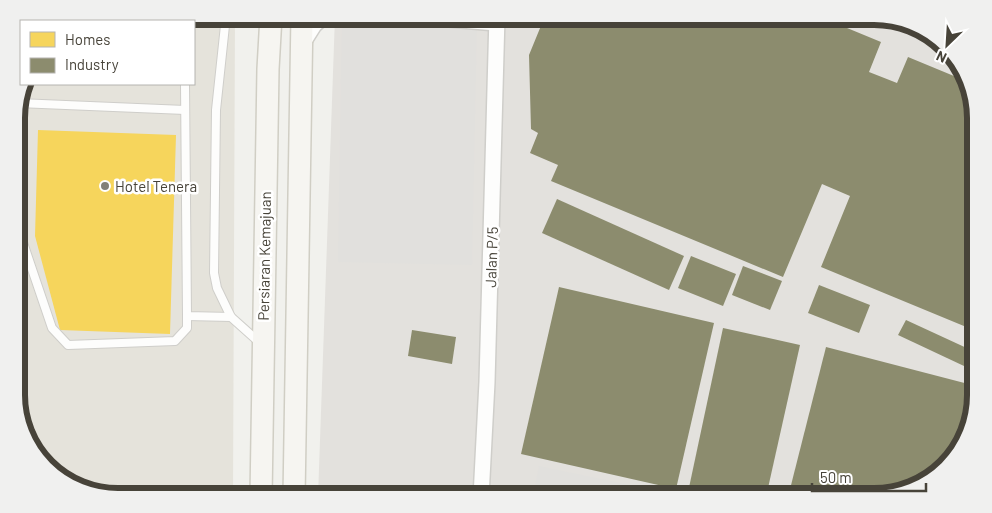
<svg xmlns="http://www.w3.org/2000/svg" width="992" height="513" font-family="Barlow,sans-serif">
<style>
.residential{fill:#e5e3db}
.industrial{fill:#e3e1dd}
.parking{fill:#e1e0dd}
.homes{fill:#f6d55c}
.industry{fill:#8c8c6e}
.lines{fill:none;stroke-linecap:round;stroke-linejoin:round}
.lane-casing{stroke:#cfceca;stroke-width:10}
.street-casing{stroke:#cfceca;stroke-width:18}
.secondary-casing{stroke:#d0cec4;stroke-width:24}
.lane{stroke:#fdfdfc;stroke-width:8}
.street{stroke:#fdfdfc;stroke-width:15}
.secondary{stroke:#f6f5f1;stroke-width:21}
.poi-dot{fill:#828078;stroke:#fff;stroke-width:2}
.labels{text-anchor:middle;dominant-baseline:central;stroke-width:5;stroke-linejoin:round;paint-order:stroke}
.poi-label{font-size:15px;fill:#474339;stroke:#fff;text-anchor:start}
.street-label{font-size:15px;fill:#474339;stroke:#fff}
.rim{fill:none;stroke:#474339;stroke-width:6}
</style>
<rect width="100%" height="100%" fill="#f1f1ed"/>
<polygon class="residential" points="118,16 235,16 233,497 118,497 73,486 33,452 17,409 16,111 24,84 194,84 194,21 92,21"/>
<polygon class="industrial" points="335,16 874,16 919,27 959,61 975,105 976,396 965,440 930,480 881,497 318,497"/>
<g class="parking">
<polygon points="342,16 477,16 472,265 338,262"/>
<polygon points="539,466 673,494 672,497 533,497"/>
</g>
<polygon class="homes" points="38,130 176,135 170,334 60,330 35,236"/>
<g class="industry">
<polygon points="545,16 818,16 881,42 869,72 897,83 908,57 966,81 975,105 976,331 821,267 850,196 822,184 783,277 551,181 558,165 530,153 538,133 531,129 529,55"/>
<polygon points="557,199 684,256 669,290 542,233"/>
<polygon points="691,256 736,274 723,306 678,288"/>
<polygon points="743,266 782,281 770,310 732,295"/>
<polygon points="819,285 870,305 859,333 808,313"/>
<polygon points="559,287 714,323 676,489 521,454"/>
<polygon points="906,320 971,350 964,366 898,335"/>
<polygon points="723,328 800,345 766,497 687,497"/>
<polygon points="412,330 456,337 452,364 408,356"/>
<polygon points="826,347 976,386 976,396 965,440 930,480 881,497 788,497"/>
</g>
<g class="lines">
<defs>
<g id="lane">
<polyline points="226,16 216,110 214,273 217,288 231,317 259,342"/>
<polyline points="185,21 185,16"/>
<polyline points="185,84 187,316 231,317"/>
<polyline points="18,103 185,110"/>
<polyline points="17,225 52,328 68,345 175,341 187,328 187,316"/>
</g>
<g id="street">
<polyline points="414,16 496,23"/>
<polyline points="302,44 314,25 324,16"/>
<polyline points="481,497 487,382 497,16"/>
</g>
<g id="secondary">
<polyline points="261,497 268,69 271,16"/>
<polyline points="294,497 302,16"/>
</g>
</defs>
<use href="#lane" class="lane-casing"/>
<use href="#street" class="street-casing"/>
<use href="#secondary" class="secondary-casing"/>
<use href="#lane" class="lane"/>
<use href="#street" class="street"/>
<use href="#secondary" class="secondary"/>
</g>
<circle class="poi-dot" cx="105" cy="186" r="5"/>
<g class="labels">
<g class="poi-label">
<text x="115" y="186">Hotel Tenera</text>
</g>
<g class="street-label">
<text transform="translate(264 256) rotate(-89)">Persiaran Kemajuan</text>
<text transform="translate(491 257) rotate(-88)">Jalan P/5</text>
</g>
</g>
<path d="M0 0H992V513H0ZM118 25H874A93 93 0 0 1 967 118V395A93 93 0 0 1 874 488H118A93 93 0 0 1 25 395V118A93 93 0 0 1 118 25Z" fill="#f0f0ef" fill-rule="evenodd"/>
<path class="rim" d="M118 25H874A93 93 0 0 1 967 118V395A93 93 0 0 1 874 488H118A93 93 0 0 1 25 395V118A93 93 0 0 1 118 25Z"/>
<rect x="20" y="20" width="175" height="65" fill="#ffffff" stroke="#b5b4b0"/>
<rect x="30" y="32" width="25" height="15" fill="#f6d55c" stroke="#b5b4b0"/>
<text x="65" y="45" font-size="15" fill="#474339">Homes</text>
<rect x="30" y="58" width="25" height="15" fill="#8c8c6e" stroke="#b5b4b0"/>
<text x="65" y="70" font-size="15" fill="#474339">Industry</text>
<g transform="translate(947 45) rotate(205)" stroke="#ffffff" stroke-width="4" paint-order="stroke">
<path d="M0-4L9 19L0 12L-9 19Z" fill="#474339"/>
<text y="-8" font-size="14" font-weight="bold" text-anchor="middle" fill="#474339">N</text>
</g>
<path d="M812 483v8h114v-8" fill="none" stroke="#474339" stroke-width="2.5"/>
<text x="820" y="483" font-size="15" fill="#474339" stroke="#ffffff" stroke-width="4" paint-order="stroke">50 m</text>
</svg>
